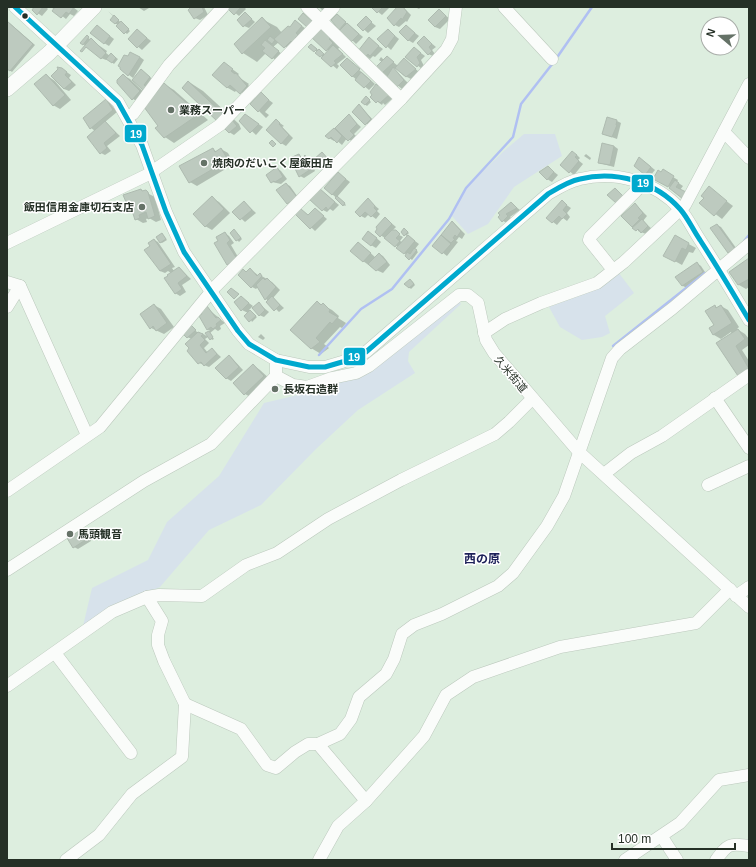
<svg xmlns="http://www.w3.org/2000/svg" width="756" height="867" font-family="Arial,'Noto Sans JP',sans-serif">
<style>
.green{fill:#d7e2eb}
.shadow{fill:#0003}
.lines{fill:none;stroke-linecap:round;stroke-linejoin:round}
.stream{stroke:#b0c0f2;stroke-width:2.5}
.building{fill:#bdcabf;stroke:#aebbb0}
.minor-casing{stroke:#bcc9bd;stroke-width:13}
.major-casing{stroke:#bcc9bd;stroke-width:16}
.minor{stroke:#fafcfa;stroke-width:12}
.major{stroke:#fafcfa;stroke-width:15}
.bus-1-casing{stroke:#fff;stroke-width:8}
.bus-1{stroke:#00a9ce;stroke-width:5}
.bus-dot{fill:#253026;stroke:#fff;stroke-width:1.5}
.poi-dot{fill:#657267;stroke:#fff;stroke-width:1.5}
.labels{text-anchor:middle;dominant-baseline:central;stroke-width:3;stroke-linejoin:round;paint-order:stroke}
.poi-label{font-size:11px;font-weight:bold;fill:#253026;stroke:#fff;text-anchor:start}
.street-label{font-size:11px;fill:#253026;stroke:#fff}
.neighbourhood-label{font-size:12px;font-weight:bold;fill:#1d2159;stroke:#fff}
.line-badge{stroke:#fff;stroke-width:1.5}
.badge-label{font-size:11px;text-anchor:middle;font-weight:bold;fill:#fff}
</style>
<rect width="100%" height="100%" fill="#ddeedf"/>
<g class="green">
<polygon points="524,134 555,134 562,156 514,187 488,224 468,234 451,215 466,188 505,150"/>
<polygon points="618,272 634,293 605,316 610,333 602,337 582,340 560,327 549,307 600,288"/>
<polygon points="458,300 461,304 409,352 408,361 415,373 358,410 316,449 261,505 209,530 160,587 114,607 83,626 92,588 148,560 167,522 219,476 264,403 306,393 333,383"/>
</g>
<g class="shadow">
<polygon points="35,7 46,7 48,9 42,16 33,10"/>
<polygon points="51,7 73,7 78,11 74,16 70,14 66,19"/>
<polygon points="138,7 148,7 149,8 144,11"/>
<polygon points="194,7 204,7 208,15 200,20 195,18"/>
<polygon points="228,7 244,7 246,9 239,16"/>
<polygon points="319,7 335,7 323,11"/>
<polygon points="372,7 390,7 382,15"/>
<polygon points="395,7 403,7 411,15 407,22 406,21 399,27 395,25 397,8"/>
<polygon points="415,7 421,7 419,9"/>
<polygon points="439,10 450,19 440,29 435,27"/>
<polygon points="108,11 116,18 130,31 127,34 112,20 114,17"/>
<polygon points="245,13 255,22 249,28 244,26"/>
<polygon points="337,15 363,37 356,44 332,20"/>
<polygon points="366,18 376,26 368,33 359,25"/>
<polygon points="262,19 277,27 282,33 290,28 295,21 309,31 292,52 279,42 273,47 282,54 277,61 266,53 257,62 243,53 235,44"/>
<polygon points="7,21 35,45 12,72 7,68"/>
<polygon points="322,25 340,47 338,49 346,57 337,64 339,66 337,69 310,46 313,46 325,55 329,51 327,50"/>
<polygon points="406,26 419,36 413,43 408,40"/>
<polygon points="101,29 114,39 109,46 104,43"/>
<polygon points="137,30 151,41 142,50 129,39"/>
<polygon points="388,30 399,39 391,50 379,39"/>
<polygon points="87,37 107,51 106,53 110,56 111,54 118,59 114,64 107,58 106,60 101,58 82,43"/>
<polygon points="424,37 436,47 432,50 435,54 433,56 428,54"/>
<polygon points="369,39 383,49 375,57 373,56 370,59 366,56"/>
<polygon points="414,48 425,56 421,60 424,66 422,69 407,57"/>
<polygon points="140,57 144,60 133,78 121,69"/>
<polygon points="381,57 384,60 387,57 398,66 404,59 419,72 411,79 403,75 396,67 394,69 408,83 402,89 383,73 382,62 379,60"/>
<polygon points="348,60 375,84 369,90 352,76"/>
<polygon points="224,63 239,74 237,76 249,84 248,85 254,90 248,97 237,89 235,92 228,88 214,75"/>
<polygon points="62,69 71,75 69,78 76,85 69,91 64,89"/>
<polygon points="141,70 154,80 144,90"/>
<polygon points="46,75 55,81 71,100 60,109 53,105"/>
<polygon points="123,75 130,79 147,95 140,103 133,99"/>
<polygon points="189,82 203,91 239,124 241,129 234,135 229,132"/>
<polygon points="164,84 174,90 208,120 174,143 165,137 159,126"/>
<polygon points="377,85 394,97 385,105 383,103 382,105 371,97"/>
<polygon points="261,94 273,103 265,112 269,115 266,118 259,111"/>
<polygon points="368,99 371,102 367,106 362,102"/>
<polygon points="106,101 110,103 117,112 105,122 120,136 107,146 111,151 105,155 101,153 95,131 91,128"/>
<polygon points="359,105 375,122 370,127 353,112"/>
<polygon points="349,116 361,127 354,134 358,138 353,142 347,138 342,145 335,139 334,141 329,138 334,129 342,133"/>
<polygon points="250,118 263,127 256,135 241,121"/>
<polygon points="276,120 284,126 282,127 293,138 286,146 281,143"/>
<polygon points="617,121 621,123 617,139 603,134"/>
<polygon points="614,146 618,149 614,167 599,163"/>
<polygon points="213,149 217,152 221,149 228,153 234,164 197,186 190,182"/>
<polygon points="322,153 334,164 325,169 321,167"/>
<polygon points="586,154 591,158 590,160 584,156"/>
<polygon points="299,155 305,161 311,163 315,171 304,178 300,176"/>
<polygon points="577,155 580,158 578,160 583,164 574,175 562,165"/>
<polygon points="644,161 655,170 650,176 646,174"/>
<polygon points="548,167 558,175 552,182 547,179"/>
<polygon points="277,168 281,171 287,179 281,184 272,182"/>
<polygon points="663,171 678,180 677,182 683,186 680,190 670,187 655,178"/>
<polygon points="338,173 350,182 337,197 346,205 345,206 332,194"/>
<polygon points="286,184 290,186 300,200 293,206 288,203"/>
<polygon points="709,188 733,206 722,219 701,203"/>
<polygon points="319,189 339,205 333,211 330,209 327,212 323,210"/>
<polygon points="141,190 155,197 161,220 156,222 149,218 146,219 147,222 143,223 136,219 131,204 127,201"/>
<polygon points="212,198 219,202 230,213 212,230 205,226"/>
<polygon points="368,200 379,209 377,211 380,214 376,219 369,214 365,218 361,216"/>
<polygon points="244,202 256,213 245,222 234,212"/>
<polygon points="562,202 571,208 567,213 570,217 567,221 563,218 557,225 553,222"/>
<polygon points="511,203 520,210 510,217 512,219 507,223 503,221"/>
<polygon points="635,204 647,216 643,221 652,229 646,234 638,231 638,228 632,226"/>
<polygon points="315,209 327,219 315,231 297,214 301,210 309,216"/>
<polygon points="389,221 396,227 392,231 403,237 400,241 402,242 407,236 405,235 406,230 409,233 407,235 419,244 415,249 418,252 412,260 398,247 376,232"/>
<polygon points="453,222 465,234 462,239 459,237 456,241 458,242 447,256 434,246"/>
<polygon points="717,225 721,227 739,252 734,255 729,253 712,228"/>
<polygon points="236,232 242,239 239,242 231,233"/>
<polygon points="225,233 229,236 234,243 231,245 241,262 233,267 228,264 219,242"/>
<polygon points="162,234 167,240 162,243 160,242"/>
<polygon points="373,235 381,242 376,248 371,245"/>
<polygon points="676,237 696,248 693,253 689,252 682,265 664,255"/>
<polygon points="154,240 158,242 175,267 172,268 174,271 179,268 191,279 182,285 186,292 180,296 175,293 171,273 168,271 165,273 160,271 152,246"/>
<polygon points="363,246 376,258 379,254 383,256 390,265 383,273 374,269 363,261"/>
<polygon points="749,260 749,287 746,289 739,285 731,272"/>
<polygon points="697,263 701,266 707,275 687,288 683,286 677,277"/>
<polygon points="250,269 259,276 260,275 272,282 280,290 273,298 284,308 279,312 266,299 258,287 256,289 252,287 244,270 247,272"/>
<polygon points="412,281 415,285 411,289 406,284"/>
<polygon points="241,297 253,306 249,310 257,317 252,322 248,313 242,310"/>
<polygon points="317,302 332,310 339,316 338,318 346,323 342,328 340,327 324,344 329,348 321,354 311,348"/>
<polygon points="259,304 269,312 264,317 259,315"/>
<polygon points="154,305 161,309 174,327 164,334 151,328"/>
<polygon points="715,306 718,308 721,306 728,310 739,327 737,329 745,334 749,339 749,345 742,350 749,361 749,377 745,379 731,332 721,339 714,335 710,329 715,325"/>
<polygon points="207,308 225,323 220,326 221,329 218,331 215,329 210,333 214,339 212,340 207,334 210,331 207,329"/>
<polygon points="191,326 200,335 202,333 208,337 205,339 209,343 204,348 208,353 212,349 221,357 209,367 199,363 191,348 192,339 187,337"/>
<polygon points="261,334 265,338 263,340 258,337"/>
<polygon points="230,356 243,370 231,381 226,378"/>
<polygon points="253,365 260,370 271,380 252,398 245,394"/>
<polygon points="82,531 86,533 91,541 78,549 74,547"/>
</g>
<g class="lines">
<g class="stream">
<polyline points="558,56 592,7"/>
<polyline points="744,241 749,235"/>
<polyline points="613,346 705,273"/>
<polyline points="319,355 361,309 392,289 449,219 466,188 513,137 521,104 553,63"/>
</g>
</g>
<g class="building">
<polygon points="34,7 43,7 37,15 32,10"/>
<polygon points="55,7 74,7 69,14 66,12 61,18 52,11"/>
<polygon points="191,7 202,7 204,12 194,19 188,10"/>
<polygon points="226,7 241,7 234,15"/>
<polygon points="371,7 383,7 377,13"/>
<polygon points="397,7 403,7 407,12 402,20 401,18 394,26 387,18"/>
<polygon points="439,9 446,16 435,27 428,20"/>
<polygon points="245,12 252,19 243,27 237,20"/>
<polygon points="303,13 313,22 308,28 298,19"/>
<polygon points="337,14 346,22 339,30 331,20"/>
<polygon points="114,15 119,20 115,24 110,20"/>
<polygon points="366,16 372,22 363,31 357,25"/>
<polygon points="262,17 271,27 242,54 234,44"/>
<polygon points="295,20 302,26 296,33 298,35 295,38 296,39 293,43 291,41 284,48 274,39 288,26 290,27"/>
<polygon points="7,21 33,44 10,71 7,69"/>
<polygon points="121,21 129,29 124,34 116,26"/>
<polygon points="322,23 333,35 329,39 333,43 326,51 310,36"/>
<polygon points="347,23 359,34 351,42 339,31"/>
<polygon points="97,25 110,36 104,44 90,33"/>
<polygon points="406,25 415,33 408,41 399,32"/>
<polygon points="137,29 147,38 137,48 128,39"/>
<polygon points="388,29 395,36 386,48 377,39"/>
<polygon points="87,35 89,37 83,45 80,43"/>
<polygon points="270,36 275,40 272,44 267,40"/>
<polygon points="424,36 432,44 429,47 432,51 428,55 417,43"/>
<polygon points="369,37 379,46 370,56 368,54 365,57 358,51"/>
<polygon points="91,38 106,53 101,59 86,47 82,52 80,51"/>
<polygon points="265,40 279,51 272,59 262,51 265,48 261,45"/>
<polygon points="311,44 317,49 314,52 308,47"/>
<polygon points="333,45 343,54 334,61 336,63 331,67 321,58"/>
<polygon points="414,47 421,53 417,57 420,63 417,67 405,57"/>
<polygon points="319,49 324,54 320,57 315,53"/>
<polygon points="130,52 140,57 128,76 120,69 120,67 118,66 124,55 128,56"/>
<polygon points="111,53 116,58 112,63 106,59"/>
<polygon points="387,56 394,62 382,73 376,67"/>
<polygon points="347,58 360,69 352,77 340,65"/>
<polygon points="404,58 416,69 406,77 395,68"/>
<polygon points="224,62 233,69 231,71 235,74 236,73 247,86 240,94 230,85 227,88 212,75"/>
<polygon points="57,67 62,68 67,72 65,75 72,82 64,89 51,76 58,69"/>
<polygon points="393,67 404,80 397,87 386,78"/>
<polygon points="141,69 150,77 144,85 147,87 144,91 132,80"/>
<polygon points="361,72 371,81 364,88 355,80"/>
<polygon points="46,74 65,95 53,106 34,84"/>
<polygon points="123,74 140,91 132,100 117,83 117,80"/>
<polygon points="188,81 225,116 218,122 182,88"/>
<polygon points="164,83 199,114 164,138 155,128 158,126 144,107"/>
<polygon points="380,83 390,94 380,103 378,101 376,103 370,97 372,95 370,92 376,84 378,86"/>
<polygon points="261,92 269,100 258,112 250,104"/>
<polygon points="366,96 370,100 365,105 361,102"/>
<polygon points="106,99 113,110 90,129 83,118"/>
<polygon points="359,104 371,119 365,125 352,112"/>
<polygon points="245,114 259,124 250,133 239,121"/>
<polygon points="349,114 357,124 350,131 354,135 348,141 335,128"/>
<polygon points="607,117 617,120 616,125 617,125 612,137 602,134"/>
<polygon points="276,119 280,123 279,124 289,135 281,144 266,130"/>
<polygon points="232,120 237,126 229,133 224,128"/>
<polygon points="105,121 116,133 104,143 107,148 100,154 87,137"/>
<polygon points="334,128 342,136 337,143 331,137 329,139 325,136"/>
<polygon points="272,140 276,144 273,147 269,143"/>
<polygon points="602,143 614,146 610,165 598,163"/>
<polygon points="213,148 215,152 221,148 228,160 189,183 179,166"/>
<polygon points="572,151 577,155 575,157 579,161 569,173 560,165"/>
<polygon points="322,152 330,161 320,167 313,160"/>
<polygon points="299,154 303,161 306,160 304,156 305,155 311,169 299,177 290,158"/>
<polygon points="639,157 651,167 645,175 634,166"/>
<polygon points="548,166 554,172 547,180 539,172"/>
<polygon points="277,167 283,177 275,182 274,181 271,183 266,175"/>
<polygon points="663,169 674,176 668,187 653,179 658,170 661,172"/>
<polygon points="338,172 346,179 332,195 324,188"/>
<polygon points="675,180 679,183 676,187 688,193 683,199 669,188"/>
<polygon points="286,183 297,197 287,204 276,190"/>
<polygon points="709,186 727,201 714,216 699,203 704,198 701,196"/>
<polygon points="319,188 335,202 328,210 326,207 322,211 309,199"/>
<polygon points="615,188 623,196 616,203 607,195"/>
<polygon points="141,189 142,191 146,190 148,192 155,216 148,219 146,212 139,215 140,218 135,220 129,201 126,202 123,195"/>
<polygon points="212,196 224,209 205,227 193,214"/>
<polygon points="337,196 345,203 343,206 335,198"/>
<polygon points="368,198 375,206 374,208 377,211 371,217 365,212 360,217 355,212"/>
<polygon points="562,200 567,205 563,210 567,214 562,219 559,216 552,223 546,218"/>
<polygon points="244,201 252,210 240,220 232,212"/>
<polygon points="511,202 517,208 506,214 508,216 502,222 498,217 500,215 498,213"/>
<polygon points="635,203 643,213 638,218 640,219 632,227 621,216"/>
<polygon points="315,208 324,216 310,229 295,214 301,209 308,215"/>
<polygon points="385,217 392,224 380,237 375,232 377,229 376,227"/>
<polygon points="642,219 648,226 641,233 638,229 636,231 632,228"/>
<polygon points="452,221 461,231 457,237 455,235 453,238 455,239 451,243 441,235"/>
<polygon points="717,224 735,249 728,253 710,228"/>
<polygon points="404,228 408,232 404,236 401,232"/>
<polygon points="234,229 241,238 236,241 230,233"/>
<polygon points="392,230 396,230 400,234 396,238 400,241 395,247 384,238"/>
<polygon points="368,231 377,238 371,246 362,239"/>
<polygon points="225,232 230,240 227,243 237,259 227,265 214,243 218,241 216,237"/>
<polygon points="162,233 166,239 160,243 156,237"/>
<polygon points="408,235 415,241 404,254 396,248"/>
<polygon points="441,235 451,244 442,254 432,246"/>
<polygon points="675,235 689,243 686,250 682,248 675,262 663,256"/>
<polygon points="154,239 171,264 160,271 144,250 150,246 148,243"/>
<polygon points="358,242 371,253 363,262 350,251"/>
<polygon points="414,248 417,250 409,260 405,256 407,252 410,254"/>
<polygon points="379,253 387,262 376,271 368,264"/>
<polygon points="749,258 749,279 738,285 729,272"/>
<polygon points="697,262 703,272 682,286 675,277"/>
<polygon points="179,267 187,276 178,283 182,289 175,294 164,278 168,276 167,275"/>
<polygon points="250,268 257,276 260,273 262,276 251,288 238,275 243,269 246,272"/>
<polygon points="263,278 265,280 267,278 276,287 265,300 256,285"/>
<polygon points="410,279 414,284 409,288 404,284"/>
<polygon points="231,288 239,294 234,299 227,292"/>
<polygon points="241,296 249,303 241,311 234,302"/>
<polygon points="272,296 280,305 274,311 266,302"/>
<polygon points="317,301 321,305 323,303 330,310 329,312 338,317 332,324 330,322 316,338 320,342 311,349 290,330"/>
<polygon points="259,302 265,310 259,316 252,308"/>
<polygon points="154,304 167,323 156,331 153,326 150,329 140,314"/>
<polygon points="715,305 716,308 721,305 732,323 713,335 709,328 714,325 705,311"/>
<polygon points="207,306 216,318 218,317 221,320 216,324 217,326 213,329 211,327 207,330 199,316 202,314 200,311"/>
<polygon points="250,310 256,316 249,322 244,316"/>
<polygon points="191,325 196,330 187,338 182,333"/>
<polygon points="738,329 745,339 736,346 749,369 738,376 716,343"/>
<polygon points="209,331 213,337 210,340 205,333"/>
<polygon points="198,332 203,334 201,336 205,340 200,345 206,353 212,348 217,354 204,366 201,362 198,364 187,351 189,348 185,344"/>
<polygon points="229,355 239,367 226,379 215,368"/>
<polygon points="253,364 264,376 244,395 233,383"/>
<polygon points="82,529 87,539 73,548 67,538"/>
</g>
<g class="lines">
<defs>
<g id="minor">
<path d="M15 7 118 102 142 145 166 212 184 252 238 331 249 344 276 360 309 367H325L342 362 366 352 548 194C558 188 569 181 580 179 616 170 656 182 680 209 688 218 693 230 700 240 717 266 733 293 749 320"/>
<polyline points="307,7 401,99"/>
<polyline points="504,7 552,59"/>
<polyline points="133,114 169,65 223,7"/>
<polyline points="724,132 749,158"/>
<polyline points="7,243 147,175 220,125 334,7"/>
<polyline points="613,270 589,240 590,237 636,191 642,183"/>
<polyline points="7,282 20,286 87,435"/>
<polyline points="7,307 20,286"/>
<polyline points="484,333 505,319 541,303 597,283 624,262 685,205 749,84"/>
<polyline points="276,360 276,376 293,385 307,387 332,378 356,373 369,366 459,295 468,295 478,303 486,340 494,353 579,452 749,607"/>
<polyline points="715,398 749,448"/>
<polyline points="604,474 631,453 662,436 749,375"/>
<polyline points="708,485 749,466"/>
<polyline points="7,491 100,427 215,287 401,99 446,50 452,39 456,7"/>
<polyline points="7,570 144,481 211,444 276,376"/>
<polyline points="736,596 749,587"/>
<polyline points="55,653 131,753"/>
<polyline points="7,686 112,612 147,597 159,595 202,596 246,565 277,553 328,519 401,480 495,434 509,422 532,399"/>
<polyline points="185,704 241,729 267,765 276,768 295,752 308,744 318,744 340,734 351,719 359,697 386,674 394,659 402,634 414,625 442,614 498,586 513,573 547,526 564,496 612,358 620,349 673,308 749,244"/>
<polyline points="318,744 366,801"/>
<polyline points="662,837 677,860"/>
<polyline points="66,860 99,835 132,794 182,757 185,704 164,661 158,645 158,635 162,621 147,597"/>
<polyline points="319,860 338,826 366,801 424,736 446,695 473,677 560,647 696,623 730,589"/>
<polyline points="625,860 680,823 719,780 749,775"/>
<path d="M716 860C728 844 729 843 749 846"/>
</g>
<polyline id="major" points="7,89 49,53 94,7"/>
</defs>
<use href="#minor" class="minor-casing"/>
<use href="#major" class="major-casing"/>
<use href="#minor" class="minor"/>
<use href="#major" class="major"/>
<defs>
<path id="bus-1" d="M15 7 118 102 142 145 166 212 184 252 238 331 249 344 276 360 309 367H325L342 362 366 352 548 194C558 188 569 181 580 179 616 170 656 182 680 209 688 218 693 230 700 240 717 266 733 293 749 320"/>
</defs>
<use href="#bus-1" class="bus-1-casing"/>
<use href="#bus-1" class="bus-1"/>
</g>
<circle class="bus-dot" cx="25" cy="16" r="3.5"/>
<g class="poi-dot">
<circle cx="171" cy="110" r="4"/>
<circle cx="204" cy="163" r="4"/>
<circle cx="142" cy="207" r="4"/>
<circle cx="275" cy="389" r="4"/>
<circle cx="70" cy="534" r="4"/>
</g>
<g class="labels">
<g class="poi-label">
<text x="179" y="110">業務スーパー</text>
<text x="212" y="163">焼肉のだいこく屋飯田店</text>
<text x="134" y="207" text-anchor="end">飯田信用金庫切石支店</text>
<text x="283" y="389">長坂石造群</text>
<text x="78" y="534">馬頭観音</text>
</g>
<g class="street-label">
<text transform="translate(511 374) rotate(50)">久米街道</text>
</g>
<g class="neighbourhood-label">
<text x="482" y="559">西の原</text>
</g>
</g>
<g class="line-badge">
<rect x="124" y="124" width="23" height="19" rx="4" fill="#00a9ce"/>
<rect x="631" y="174" width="23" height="19" rx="4" fill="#00a9ce"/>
<rect x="343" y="347" width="23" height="19" rx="4" fill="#00a9ce"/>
</g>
<g class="badge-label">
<text x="136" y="138">19</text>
<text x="643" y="187">19</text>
<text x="354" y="361">19</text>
</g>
<rect width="756" height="867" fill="none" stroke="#253026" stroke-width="16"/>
<g transform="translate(720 36) rotate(289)"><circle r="19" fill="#ffffff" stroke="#a8aca8"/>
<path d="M0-3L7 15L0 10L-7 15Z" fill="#657267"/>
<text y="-6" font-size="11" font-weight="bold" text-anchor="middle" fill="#253026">N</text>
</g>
<path d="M612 843v6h123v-6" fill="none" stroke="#253026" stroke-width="2"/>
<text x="618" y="843" font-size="12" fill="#253026" stroke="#ffffff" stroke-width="3" paint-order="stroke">100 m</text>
</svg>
